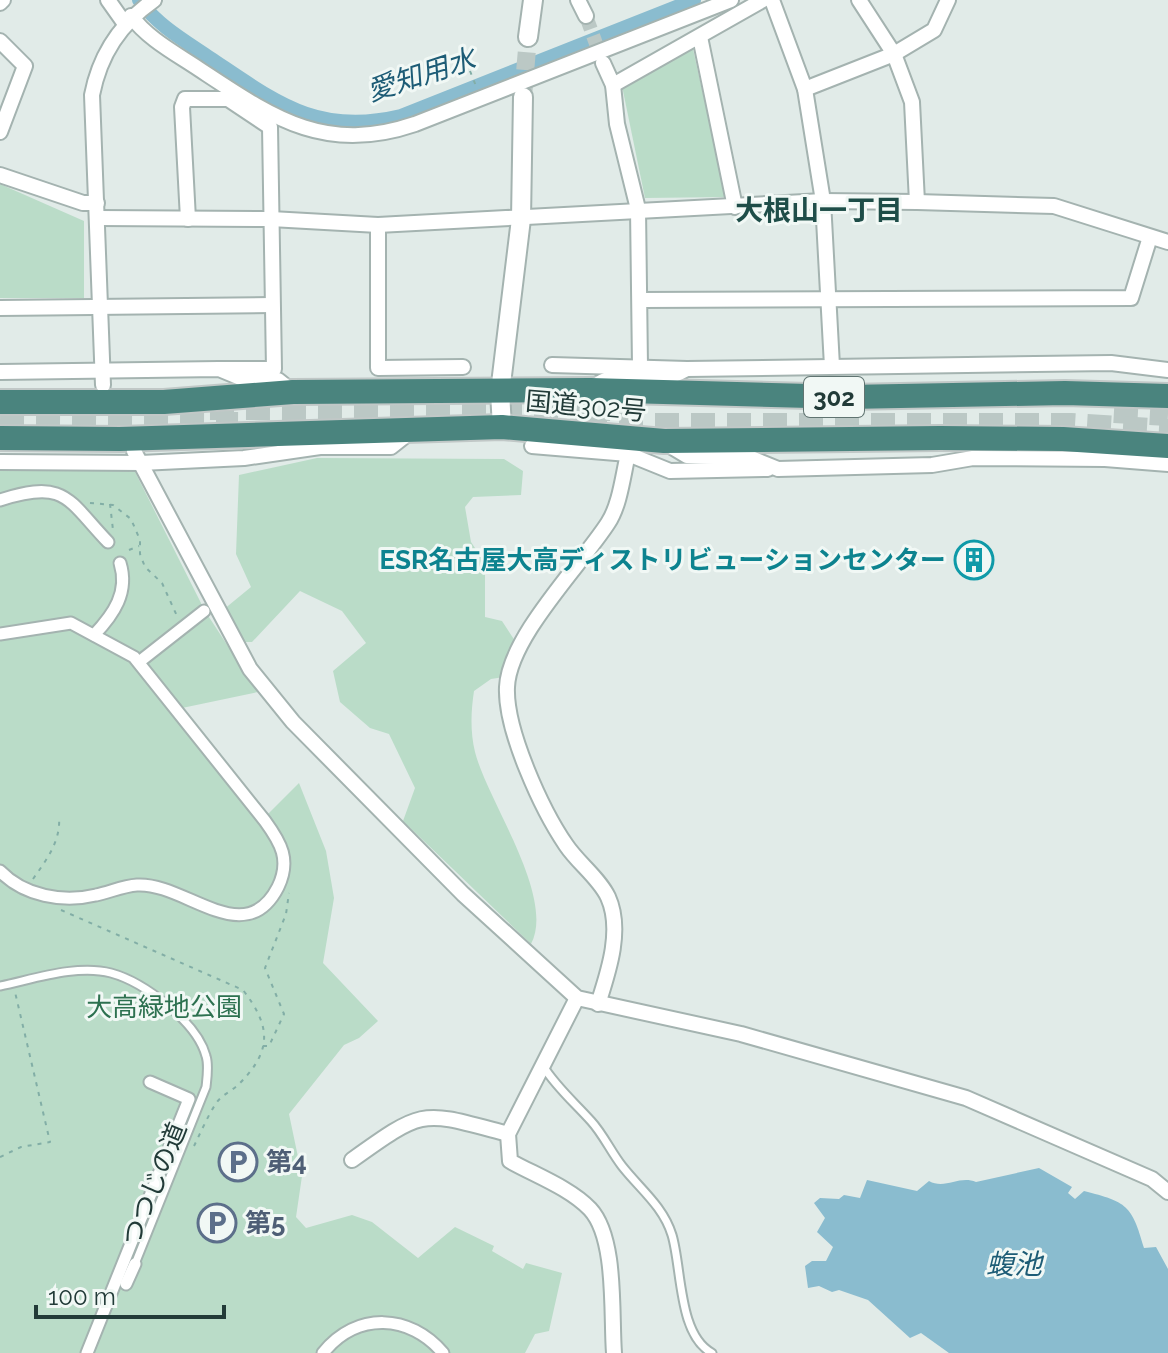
<svg xmlns="http://www.w3.org/2000/svg" width="1168" height="1353" font-family="Raleway,'Noto Sans JP',sans-serif">
<style>
.green{fill:#badcc8}
.water{fill:#8abccf}
.lines{fill:none;stroke-linecap:round;stroke-linejoin:round}
.canal{stroke:#8abccf;stroke-width:14}
.minor-tunnel{stroke:#bbc8c5;stroke-width:14;stroke-dasharray:14 7;stroke-linecap:butt}
.tertiary-tunnel{stroke:#bbc8c5;stroke-width:18;stroke-dasharray:18 9;stroke-linecap:butt}
.motorway-tunnel{stroke:#bbc8c5;stroke-width:24;stroke-dasharray:24 12;stroke-linecap:butt}
.service-casing{stroke:#a4b3b0;stroke-width:11}
.pedestrian-casing{stroke:#a4b3b0;stroke-width:15}
.minor-casing{stroke:#a4b3b0;stroke-width:18}
.tertiary-casing{stroke:#a4b3b0;stroke-width:22}
.trunk-casing{stroke:#c1c8c7;stroke-width:28}
.path{stroke:#82aea6;stroke-width:2;stroke-dasharray:4 6;stroke-linecap:butt}
.service{stroke:#fff;stroke-width:7}
.pedestrian{stroke:#fff;stroke-width:11}
.minor{stroke:#fff;stroke-width:14}
.tertiary{stroke:#fff;stroke-width:18}
.trunk{stroke:#4a847e;stroke-width:24}
.labels{text-anchor:middle;dominant-baseline:central;stroke-width:6;stroke-linejoin:round;paint-order:stroke}
.shield{fill:#f1f8f5;stroke:#607471;stroke-width:2}
.shield-label{font-size:24px;font-weight:bold;fill:#223b38}
.street-label{font-size:26px;fill:#223b38;stroke:#f1f8f5}
.culture-label{font-size:26px;font-weight:bold;fill:#0d838f;stroke:#f1f8f5;text-anchor:end}
.park-label{font-size:26px;fill:#2d7150;stroke:#f1f8f5}
.service-label{font-size:26px;font-weight:bold;fill:#4e5e75;stroke:#f1f8f5;text-anchor:start}
.water-label{font-size:28px;font-style:italic;fill:#1d5c76;stroke:#f1f8f5}
.neighbourhood-label{font-size:28px;font-weight:bold;fill:#1e4d48;stroke:#f1f8f5}
</style>
<rect width="100%" height="100%" fill="#e1ebe8"/>
<g class="green">
<polygon points="693,49 726,197 645,198 622,86"/>
<polygon points="0,184 84,221 84,298 0,298"/>
<path d="M317 458 504 459 523 471 521 495 473 497 465 507 471 542 485 563V617L502 621 517 644 504 677 491 679 474 691C471 711 470 731 475 752 487 800 556 897 531 944L403 821 415 788 389 734 370 728 340 702 333 671 366 643 342 611 300 591 252 642H241L223 610 251 587 236 554 239 475Z"/>
<polygon points="131,464 205,611 258,692 182,708 267,815 299,783 326,851 334,898 323,963 378,1021 359,1038 344,1045 289,1114 302,1176 296,1217 306,1228 352,1215 372,1222 418,1258 455,1227 494,1246 492,1251 523,1269 526,1263 562,1273 549,1331 535,1334 525,1353 0,1353 0,467"/>
</g>
<path class="water" d="M1039 1168 1072 1187 1068 1193 1075 1199 1084 1191C1127 1202 1132 1205 1144 1248L1156 1247 1168 1269V1353H949L921 1333 910 1338 868 1300 839 1290 832 1292 819 1286 808 1288 805 1266 812 1261H826L833 1247 817 1232 825 1218 814 1203 820 1198 839 1199 844 1195 860 1198 867 1180 917 1191 929 1181C945 1190 959 1175 976 1182Z"/>
<g class="lines">
<path class="canal" d="M139 0C157 25 185 41 210 58 276 102 317 136 401 116L694 0"/>
<g class="minor-tunnel">
<polyline points="586,16 603,63"/>
<polyline points="108,396 129,443"/>
</g>
<polyline class="tertiary-tunnel" points="523,97 528,37"/>
<g class="motorway-tunnel">
<polyline points="210,408 610,409"/>
<polyline points="1114,411 1168,414"/>
<polyline points="0,422 238,424"/>
<polyline points="583,425 1071,425 1168,431"/>
</g>
<defs>
<g id="service">
<path d="M0 986C34 979 77 964 111 973 144 982 197 1022 206 1056 209 1065 207 1078 206 1087L135 1264"/>
<path d="M543 1066C557 1088 574 1102 591 1121 603 1134 611 1152 622 1166 640 1189 663 1206 672 1235 682 1268 678 1335 712 1353"/>
</g>
<g id="pedestrian">
<path d="M0 500C66 479 67 499 108 542"/>
<path d="M0 634 71 623 134 657 265 821C281 843 291 860 278 887 245 952 185 882 137 885 123 886 110 892 96 895 63 903 24 896 0 871"/>
<path d="M94 635C114 614 129 592 120 563"/>
<polyline points="139,662 204,611"/>
<polyline points="126,1284 135,1264"/>
<polyline points="87,1353 189,1099 150,1082"/>
<path d="M323 1353C357 1311 410 1314 443 1353"/>
</g>
<g id="minor">
<polyline points="108,0 125,24"/>
<polyline points="578,0 586,16"/>
<polyline points="772,0 805,89 823,201 832,366"/>
<polyline points="859,0 894,54 912,102 917,202"/>
<polyline points="0,3 3,0"/>
<path d="M131 16C148 39 175 53 199 69 272 117 324 155 415 124L731 0"/>
<polyline points="700,37 735,207"/>
<polyline points="0,41 25,66 0,132"/>
<polyline points="603,63 613,85 617,124 638,209 640,366"/>
<polyline points="613,85 763,0"/>
<polyline points="805,89 894,54 934,30 948,0"/>
<polyline points="0,175 83,203 97,203"/>
<polyline points="98,218 271,219 378,225 823,201 917,202 1054,206 1168,242"/>
<polyline points="188,219 182,107 185,99 228,99 270,127 274,369 219,369"/>
<polyline points="378,225 378,368 463,367"/>
<polyline points="641,300 1131,298 1150,237"/>
<polyline points="0,308 272,305"/>
<polyline points="552,365 687,369 1111,363 1168,370"/>
<polyline points="0,372 219,369 243,379 278,380 293,392"/>
<path d="M103 385 92 95C100 54 120 24 154 0"/>
<path d="M591 389C626 360 645 393 687 369"/>
<polyline points="667,444 687,456 751,458 778,469 932,465 973,458 1105,459 1168,464"/>
<polyline points="532,446 628,454 670,471 768,469"/>
<polyline points="134,451 250,669 293,722 463,894 577,998 741,1034 966,1098 1152,1179 1168,1192"/>
<polyline points="0,462 141,463 244,458 320,447 391,447 410,432"/>
<path d="M577 998 508 1134 510 1161C535 1175 570 1188 590 1209 617 1238 611 1314 614 1353"/>
<path d="M598 1004C608 973 623 930 608 897 599 878 578 863 566 845 542 810 505 730 507 687 509 637 581 565 608 523 620 505 623 475 628 454"/>
<path d="M352 1160C426 1107 421 1111 508 1134"/>
</g>
<g id="tertiary">
<polyline points="528,37 533,0"/>
<polyline points="502,427 500,392 521,219 523,97"/>
</g>
<g id="trunk">
<polyline points="0,402 164,402 293,392 590,390 848,397 1065,393 1168,396"/>
<polyline points="0,438 120,439 502,427 664,441 940,438 1063,439 1168,446"/>
</g>
</defs>
<use href="#service" class="service-casing"/>
<use href="#pedestrian" class="pedestrian-casing"/>
<use href="#minor" class="minor-casing"/>
<use href="#tertiary" class="tertiary-casing"/>
<use href="#trunk" class="trunk-casing"/>
<g class="path">
<polyline points="470,71 476,86"/>
<polyline points="90,503 113,505 131,519 140,540 140,554 145,567 162,583 177,616"/>
<polyline points="110,504 113,530"/>
<polyline points="129,550 139,546"/>
<path d="M33 879C47 859 61 841 59 816"/>
<path d="M61 910 243 990C270 1025 273 1049 241 1082 234 1090 223 1094 217 1102 208 1115 201 1132 194 1146"/>
<polyline points="263,1046 269,1046 284,1014 265,968 286,914 289,893"/>
<polyline points="0,1157 21,1147 50,1142 15,992"/>
</g>
<use href="#service" class="service"/>
<use href="#pedestrian" class="pedestrian"/>
<use href="#minor" class="minor"/>
<use href="#tertiary" class="tertiary"/>
<use href="#trunk" class="trunk"/>
</g>
<defs>
<symbol id="building-ring" viewBox="-11 -11 22 22"><circle r="9.5" fill="#f1f8f5" stroke="#0f9aa8" stroke-width="1.5"/><path d="M-4-6H4V6H1V3H-1V6H-4ZM-2.5-4.3h1.7v1.8h-1.7ZM.8-4.3h1.7v1.8H.8ZM-2.5-1h1.7V.8h-1.7ZM.8-1h1.7V.8H.8Z" fill="#0f9aa8"/></symbol>
<symbol id="parking-ring" viewBox="-11 -11 22 22"><circle r="9.5" fill="#f1f8f5" stroke="#5c6f8a" stroke-width="1.5"/><path d="M-3.5-5.5H1a3.5 3.5 0 0 1 0 7H-1V5.5H-3.5ZM-1-3.4V-.6H.8a1.4 1.4 0 0 0 0-2.8Z" fill="#5c6f8a"/></symbol>
</defs>
<g fill-rule="evenodd">
<use href="#building-ring" x="952" y="538" width="44" height="44"/>
<use href="#parking-ring" x="216" y="1140" width="44" height="44"/>
<use href="#parking-ring" x="195" y="1201" width="44" height="44"/>
</g>
<g class="labels">
<rect class="shield" x="804" y="377" width="60" height="40" rx="6"/>
<g class="shield-label">
<text x="834" y="397">302</text>
</g>
<g class="street-label">
<text transform="translate(586 406) rotate(5)">国道302号</text>
<text transform="translate(154 1184) rotate(-68)">つつじの道</text>
</g>
<g class="culture-label">
<text x="946" y="560">ESR名古屋大高ディストリビューションセンター</text>
</g>
<g class="park-label">
<text x="164" y="1007">大高緑地公園</text>
</g>
<g class="service-label">
<text x="266" y="1162">第4</text>
<text x="245" y="1223">第5</text>
</g>
<g class="water-label">
<text transform="translate(421 75) rotate(-18)">愛知用水</text>
<text x="1014" y="1264">蝮池</text>
</g>
<g class="neighbourhood-label">
<text x="819" y="210">大根山一丁目</text>
</g>
</g>
<path d="M36 1305v12h188v-12" fill="none" stroke="#223b38" stroke-width="4"/>
<text x="48" y="1305" font-size="24" fill="#223b38" stroke="#f1f8f5" stroke-width="6" paint-order="stroke">100 m</text>
</svg>
